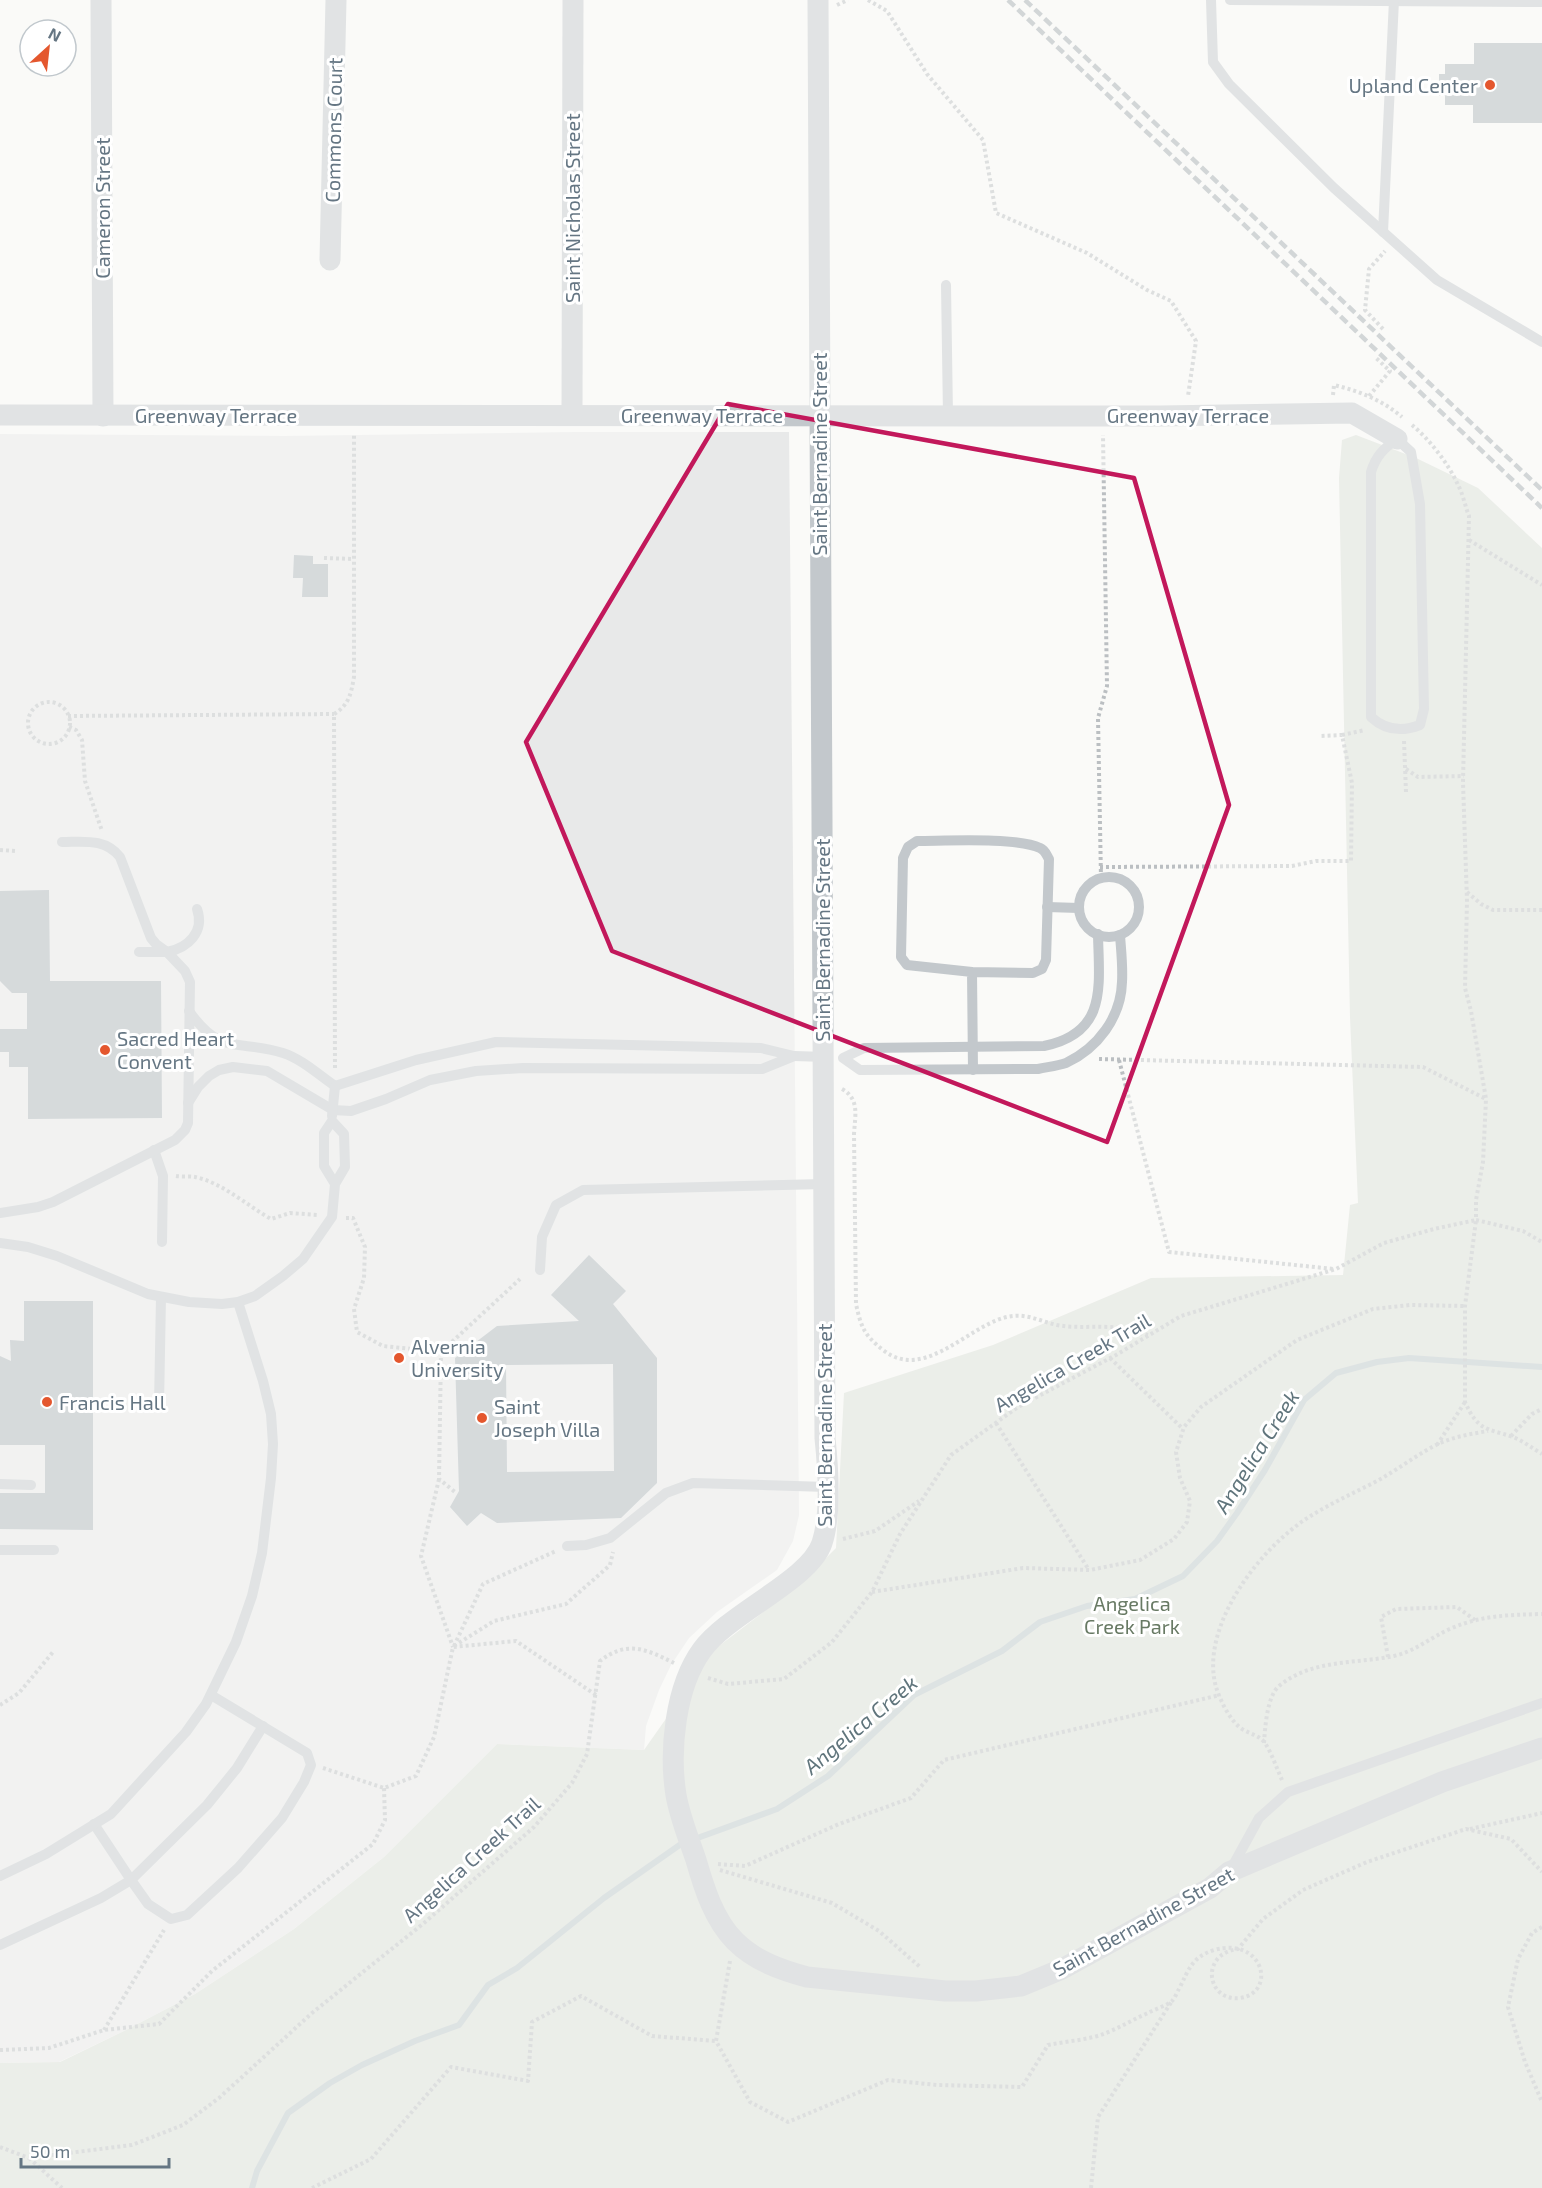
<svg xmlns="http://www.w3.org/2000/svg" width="1542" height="2188" font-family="'Exo 2',sans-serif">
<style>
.built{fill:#e8e9e9}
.green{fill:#dadfd7}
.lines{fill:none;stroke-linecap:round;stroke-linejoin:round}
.stream{stroke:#bbc7cb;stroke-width:6}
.building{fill:#aab3b9;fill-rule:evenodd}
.path{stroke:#bbbfc2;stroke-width:4;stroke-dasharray:3 3;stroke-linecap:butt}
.lane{stroke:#c3c8cc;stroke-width:10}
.street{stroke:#c3c8cc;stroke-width:21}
.rail{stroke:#a2aab0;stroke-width:4.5;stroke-dasharray:9 4.5;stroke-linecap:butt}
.marked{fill:none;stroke:#c2185b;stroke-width:4.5;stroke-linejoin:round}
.poi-dot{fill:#e4572e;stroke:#fff;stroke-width:2}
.labels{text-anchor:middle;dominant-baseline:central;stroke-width:6;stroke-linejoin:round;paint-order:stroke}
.poi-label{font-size:20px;fill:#657683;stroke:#fff;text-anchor:start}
.street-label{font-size:20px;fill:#657683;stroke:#fff}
.park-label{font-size:20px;fill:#687a64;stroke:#fff}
.water-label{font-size:21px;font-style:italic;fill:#60757c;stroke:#fff}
</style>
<rect width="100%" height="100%" fill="#fafaf8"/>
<polygon class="built" points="575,432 789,432 799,1515 793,1541 777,1570 717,1612 689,1638 671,1665 659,1690 646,1726 644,1750 497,1744 384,1857 294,1929 195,1994 126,2030 59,2062 0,2063 0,434 284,436"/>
<polygon class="green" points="1356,435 1416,458 1478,488 1542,548 1542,2188 0,2188 0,2063 60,2062 126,2030 195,1994 294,1929 384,1857 497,1744 644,1750 715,1649 800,1584 836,1548 844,1393 993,1345 1151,1278 1343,1275 1350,1205 1358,1203 1350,1017 1339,478 1342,440"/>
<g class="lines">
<polyline class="stream" points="252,2188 257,2171 288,2113 330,2083 362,2065 415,2041 459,2025 488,1985 517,1968 604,1898 681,1844 777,1809 828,1776 914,1695 1002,1651 1040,1622 1087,1606 1135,1599 1183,1576 1217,1541 1237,1513 1265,1470 1304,1400 1336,1373 1377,1362 1409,1358 1542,1367"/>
</g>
<g class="building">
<polygon points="1474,43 1542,43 1542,123 1473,123 1473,105 1445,105 1445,96 1439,96 1439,74 1445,74 1445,64 1474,64"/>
<polygon points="294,555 313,556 313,564 328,564 328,597 302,597 303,578 293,578"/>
<polygon points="49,890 50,981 161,981 162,1118 28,1119 28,1067 9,1067 9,1052 0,1052 0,1029 27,1029 27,993 12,993 0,981 0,891"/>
<path d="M589 1255 626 1291 613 1304 657 1358V1483L621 1518 497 1523 481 1513 467 1526 450 1507 459 1491 455 1358 497 1326 579 1321 551 1295ZM613 1364 614 1471 507 1472 506 1365Z"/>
<polygon points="24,1301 93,1301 93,1530 0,1529 0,1493 45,1493 45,1445 0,1445 0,1356 11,1361 10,1340 24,1341"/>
</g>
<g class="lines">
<g class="path">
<polyline points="868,0 887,11 927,74 983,140 996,213 1087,253 1147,290 1171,301 1196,341 1188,396"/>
<polyline points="837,5 848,0"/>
<polyline points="1383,329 1365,310 1369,269 1385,251"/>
<path d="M1333 395 1334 385C1359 391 1382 400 1402 417"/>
<polyline points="1369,396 1390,371 1376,358"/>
<path d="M1412 425C1430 440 1448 463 1458 485 1463 494 1465 506 1469 516L1463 782 1467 901 1465 988 1471 1011 1486 1099 1483 1162 1476 1200V1220L1523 1231 1542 1242"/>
<polyline points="1469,540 1542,585"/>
<polyline points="324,558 354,559"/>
<circle cx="49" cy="723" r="21"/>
<polyline points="68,716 334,714"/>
<polyline points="69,727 76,730 82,740 85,781 102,831"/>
<polyline points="1342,735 1365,730"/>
<polyline points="1404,741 1406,792"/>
<polyline points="1406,769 1418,777 1464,776"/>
<polyline points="0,850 16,851"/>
<polyline points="1100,867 1292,866 1316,861 1351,861 1352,783 1342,735 1320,736"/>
<polyline points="1101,878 1098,718 1107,686 1103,435"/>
<polyline points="1467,892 1481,904 1493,910 1542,910"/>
<polyline points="1099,1059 1423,1067 1486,1099"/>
<polyline points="1119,1060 1169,1252 1334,1269"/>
<path d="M335 1068 334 714C349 705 351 694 354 677V435"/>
<path d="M842 1089C860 1099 855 1116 854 1134L856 1304C861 1327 864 1335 883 1350 926 1384 972 1320 1013 1316 1028 1314 1043 1322 1057 1325 1078 1329 1100 1325 1121 1328 1130 1330 1139 1333 1148 1335"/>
<path d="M176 1176C182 1177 189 1176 195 1177 221 1182 248 1206 271 1219L290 1213 318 1215"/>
<polyline points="346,1218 353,1218 365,1247 364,1278 354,1309 357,1332 383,1346 441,1352 520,1279"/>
<polyline points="441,1352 439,1479 455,1492"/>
<polyline points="1110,1358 1183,1429"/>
<polyline points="996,1423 1089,1570"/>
<polyline points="1511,1436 1532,1414 1542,1409"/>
<polyline points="1437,1445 1465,1402"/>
<polyline points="439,1479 421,1556 453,1647"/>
<polyline points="843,1539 875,1531 919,1501"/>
<polyline points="872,1592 1023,1568 1090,1570 1140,1560 1174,1539 1187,1522 1190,1501 1180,1478 1176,1452 1184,1427 1201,1407 1297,1340 1373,1309 1410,1305 1465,1306"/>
<polyline points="454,1646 494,1621 566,1604 610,1565 613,1552"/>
<polyline points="454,1646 483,1584 556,1551"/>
<polyline points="1388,1657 1381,1617 1396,1609 1457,1607 1475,1620"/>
<path d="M708 1678 728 1684 784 1679 832 1642 872 1592 900 1534 951 1455 1018 1407 1116 1355 1181 1316 1336 1269 1384 1243 1434 1229 1476 1220 1465 1306V1402C1478 1431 1486 1428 1513 1437 1523 1441 1532 1448 1542 1454"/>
<polyline points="0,1705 19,1693 53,1652"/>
<path d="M1264 1743C1265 1728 1267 1696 1279 1686 1312 1659 1355 1664 1394 1656 1416 1651 1431 1637 1452 1628 1483 1615 1509 1615 1542 1614"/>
<polyline points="323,1768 384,1788 416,1776 434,1737 453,1647 516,1641 596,1695"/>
<path d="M1282 1780C1277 1769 1272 1754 1265 1743 1259 1735 1250 1734 1242 1729 1230 1721 1220 1700 1216 1687 1199 1626 1261 1547 1309 1517 1331 1503 1354 1493 1377 1481 1397 1470 1415 1456 1436 1445 1452 1437 1470 1434 1488 1431"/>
<polyline points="1470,1829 1542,1813"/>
<polyline points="718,1864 745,1866 839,1824 911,1798 944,1760 1220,1695"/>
<polyline points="720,1870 832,1903 879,1931 920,1967"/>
<polyline points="1542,1927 1532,1933 1518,1959 1508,2007 1525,2062 1542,2102"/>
<path d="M730 1961 716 2041 750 2102 788 2122 888 2080 937 2085 1022 2087 1048 2045C1067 2041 1089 2040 1106 2033 1121 2027 1134 2019 1148 2013 1155 2009 1166 2006 1172 2001 1175 1998 1177 1992 1179 1989 1189 1969 1192 1957 1214 1950 1264 1936 1277 1993 1240 1998 1207 2002 1199 1954 1238 1949L1263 1919 1303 1890 1367 1862 1466 1829 1511 1839 1542 1872"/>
<polyline points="104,2030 164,1930"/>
<polyline points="0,2050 49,2048 104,2030 159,2024 212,1971 373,1844 385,1820 384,1788"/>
<path d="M0 2147 29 2158 132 2145 183 2125 219 2098 312 2013 424 1923 534 1827 572 1783 587 1754 600 1661C627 1640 646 1649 674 1663"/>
<polyline points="29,2158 62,2188"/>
<polyline points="312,2188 371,2159 451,2067 528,2081 532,2022 581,1996 652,2036 716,2041"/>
<polyline points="1091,2188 1098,2117 1172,2001"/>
</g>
<g class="lane">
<polyline points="1211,0 1213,62 1229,84 1334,188 1437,280 1542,342"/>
<polyline points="1230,0 1542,2"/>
<polyline points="1383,232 1394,0"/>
<polyline points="946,285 948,416"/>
<path d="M1397 439 1411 452 1420 504 1424 709 1420 725C1402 732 1385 730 1371 717V472C1376 456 1383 449 1397 439Z"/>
<path d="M62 842C84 842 105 838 120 857L151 938 156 944 167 952C188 948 205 932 197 909"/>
<circle cx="1109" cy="907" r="30"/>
<polyline points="1047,907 1079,908"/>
<path d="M1098 934C1099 986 1108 1033 1044 1046L864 1048 843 1058 860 1070 1038 1069C1047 1067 1057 1066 1066 1063 1098 1048 1121 1017 1122 982 1123 966 1121 950 1120 935"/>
<path d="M972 972 907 965 901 957 903 858 908 847 917 841C945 841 1017 837 1040 848 1045 850 1046 854 1049 859L1046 960 1042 969 1033 973 972 972 973 1070"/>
<path d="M189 1011C221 1057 239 1039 283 1053 302 1059 320 1076 335 1086"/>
<polyline points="794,1056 826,1057"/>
<polyline points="188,1103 198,1087 209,1076 219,1070 233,1067 267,1071 333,1110 351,1111 386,1099 430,1080 476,1071 523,1068 762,1069 794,1056 761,1048 496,1042 416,1060 335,1086"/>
<polyline points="332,1116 335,1086"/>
<polyline points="154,1150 163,1176 162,1242"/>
<polyline points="0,1213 38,1207 53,1202 175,1140 185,1130 188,1123 190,982 185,971 167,952 139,952"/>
<polyline points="0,1243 28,1247 57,1256 148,1294 189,1302 222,1304 238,1302 255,1296 283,1276 303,1259 332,1217 335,1184 345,1167 344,1134 332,1121 324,1133 324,1166 335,1184"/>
<polyline points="540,1270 542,1237 556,1205 583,1190 824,1184"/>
<polyline points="159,1405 161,1297"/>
<polyline points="0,1484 31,1485"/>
<polyline points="567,1546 586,1545 610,1538 666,1493 693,1483 827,1487"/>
<polyline points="0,1550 54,1550"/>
<polyline points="94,1824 131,1880 207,1805 237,1768 263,1726"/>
<polyline points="1231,1869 1259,1818 1288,1792 1542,1703"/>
<polyline points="0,1876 46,1854 111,1814 186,1732 206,1704 236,1642 252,1596 262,1553 271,1478 273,1444 271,1414 263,1381 238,1302"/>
<polyline points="0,1945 101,1898 131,1880 148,1904 171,1919 187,1915 238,1868 282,1818 304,1782 311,1765 307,1753 211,1695"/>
</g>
<g class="street">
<polyline points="101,0 103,416"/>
<path d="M818 0 825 1438C828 1467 831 1516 822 1543 810 1580 729 1613 702 1650 675 1687 669 1751 676 1795 680 1818 689 1839 696 1860 704 1888 714 1920 735 1941 755 1961 781 1970 807 1977L945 1991H976L1021 1986 1062 1969 1210 1888 1229 1872 1442 1782 1542 1748"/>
<polyline points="330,260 336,0"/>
<polyline points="0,415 1160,416 1352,413 1397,439"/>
<polyline points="572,415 573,0"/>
</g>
<g class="rail">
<polyline points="1008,0 1542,508"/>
<polyline points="1025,0 1542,490"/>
</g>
</g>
<path d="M0 0H1542V2188H0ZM728 404 1134 478 1229 805 1107 1142 612 951 526 742Z" fill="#fafaf8" fill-opacity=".55" fill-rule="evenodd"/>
<path class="marked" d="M728 404 1134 478 1229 805 1107 1142 612 951 526 742Z"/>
<g class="poi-dot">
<circle cx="1490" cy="85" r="6"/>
<circle cx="105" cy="1050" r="6"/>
<circle cx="399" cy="1358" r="6"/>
<circle cx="47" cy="1402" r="6"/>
<circle cx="482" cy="1418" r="6"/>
</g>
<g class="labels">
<g class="poi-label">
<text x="1478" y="85" text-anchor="end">Upland Center</text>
<text x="117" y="1038">Sacred Heart<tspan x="117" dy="23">Convent</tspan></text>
<text x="411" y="1346">Alvernia<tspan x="411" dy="23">University</tspan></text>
<text x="59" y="1402">Francis Hall</text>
<text x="494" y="1406">Saint<tspan x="494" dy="23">Joseph Villa</tspan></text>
</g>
<g class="street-label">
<text transform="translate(333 130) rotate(-89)">Commons Court</text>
<text transform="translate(102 208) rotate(-90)">Cameron Street</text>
<text transform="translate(572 208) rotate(-90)">Saint Nicholas Street</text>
<text x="216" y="415">Greenway Terrace</text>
<text x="702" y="415">Greenway Terrace</text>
<text x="1188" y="415">Greenway Terrace</text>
<text transform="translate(819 454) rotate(-90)">Saint Bernadine Street</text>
<text transform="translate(822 940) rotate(-90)">Saint Bernadine Street</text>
<text transform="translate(1072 1362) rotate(-30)">Angelica Creek Trail</text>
<text transform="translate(824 1425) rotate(-90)">Saint Bernadine Street</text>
<text transform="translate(471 1859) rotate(-42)">Angelica Creek Trail</text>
<text transform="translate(1143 1921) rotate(-29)">Saint Bernadine Street</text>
</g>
<g class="park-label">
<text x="1132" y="1603">Angelica<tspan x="1132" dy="23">Creek Park</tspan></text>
</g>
<g class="water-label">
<text transform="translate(1256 1451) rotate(-58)">Angelica Creek</text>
<text transform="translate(860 1724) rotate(-40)">Angelica Creek</text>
</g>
</g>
<g transform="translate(48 48) rotate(27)"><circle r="28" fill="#ffffff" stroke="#c1c8cd" stroke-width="1.5"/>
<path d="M0-4.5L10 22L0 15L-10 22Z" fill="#e4572e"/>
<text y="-9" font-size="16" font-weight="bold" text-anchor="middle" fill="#657683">N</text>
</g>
<path d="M21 2158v9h148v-9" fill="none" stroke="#657683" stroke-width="3"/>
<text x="30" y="2158" font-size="18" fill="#657683" stroke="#ffffff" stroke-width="4.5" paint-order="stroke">50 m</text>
</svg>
